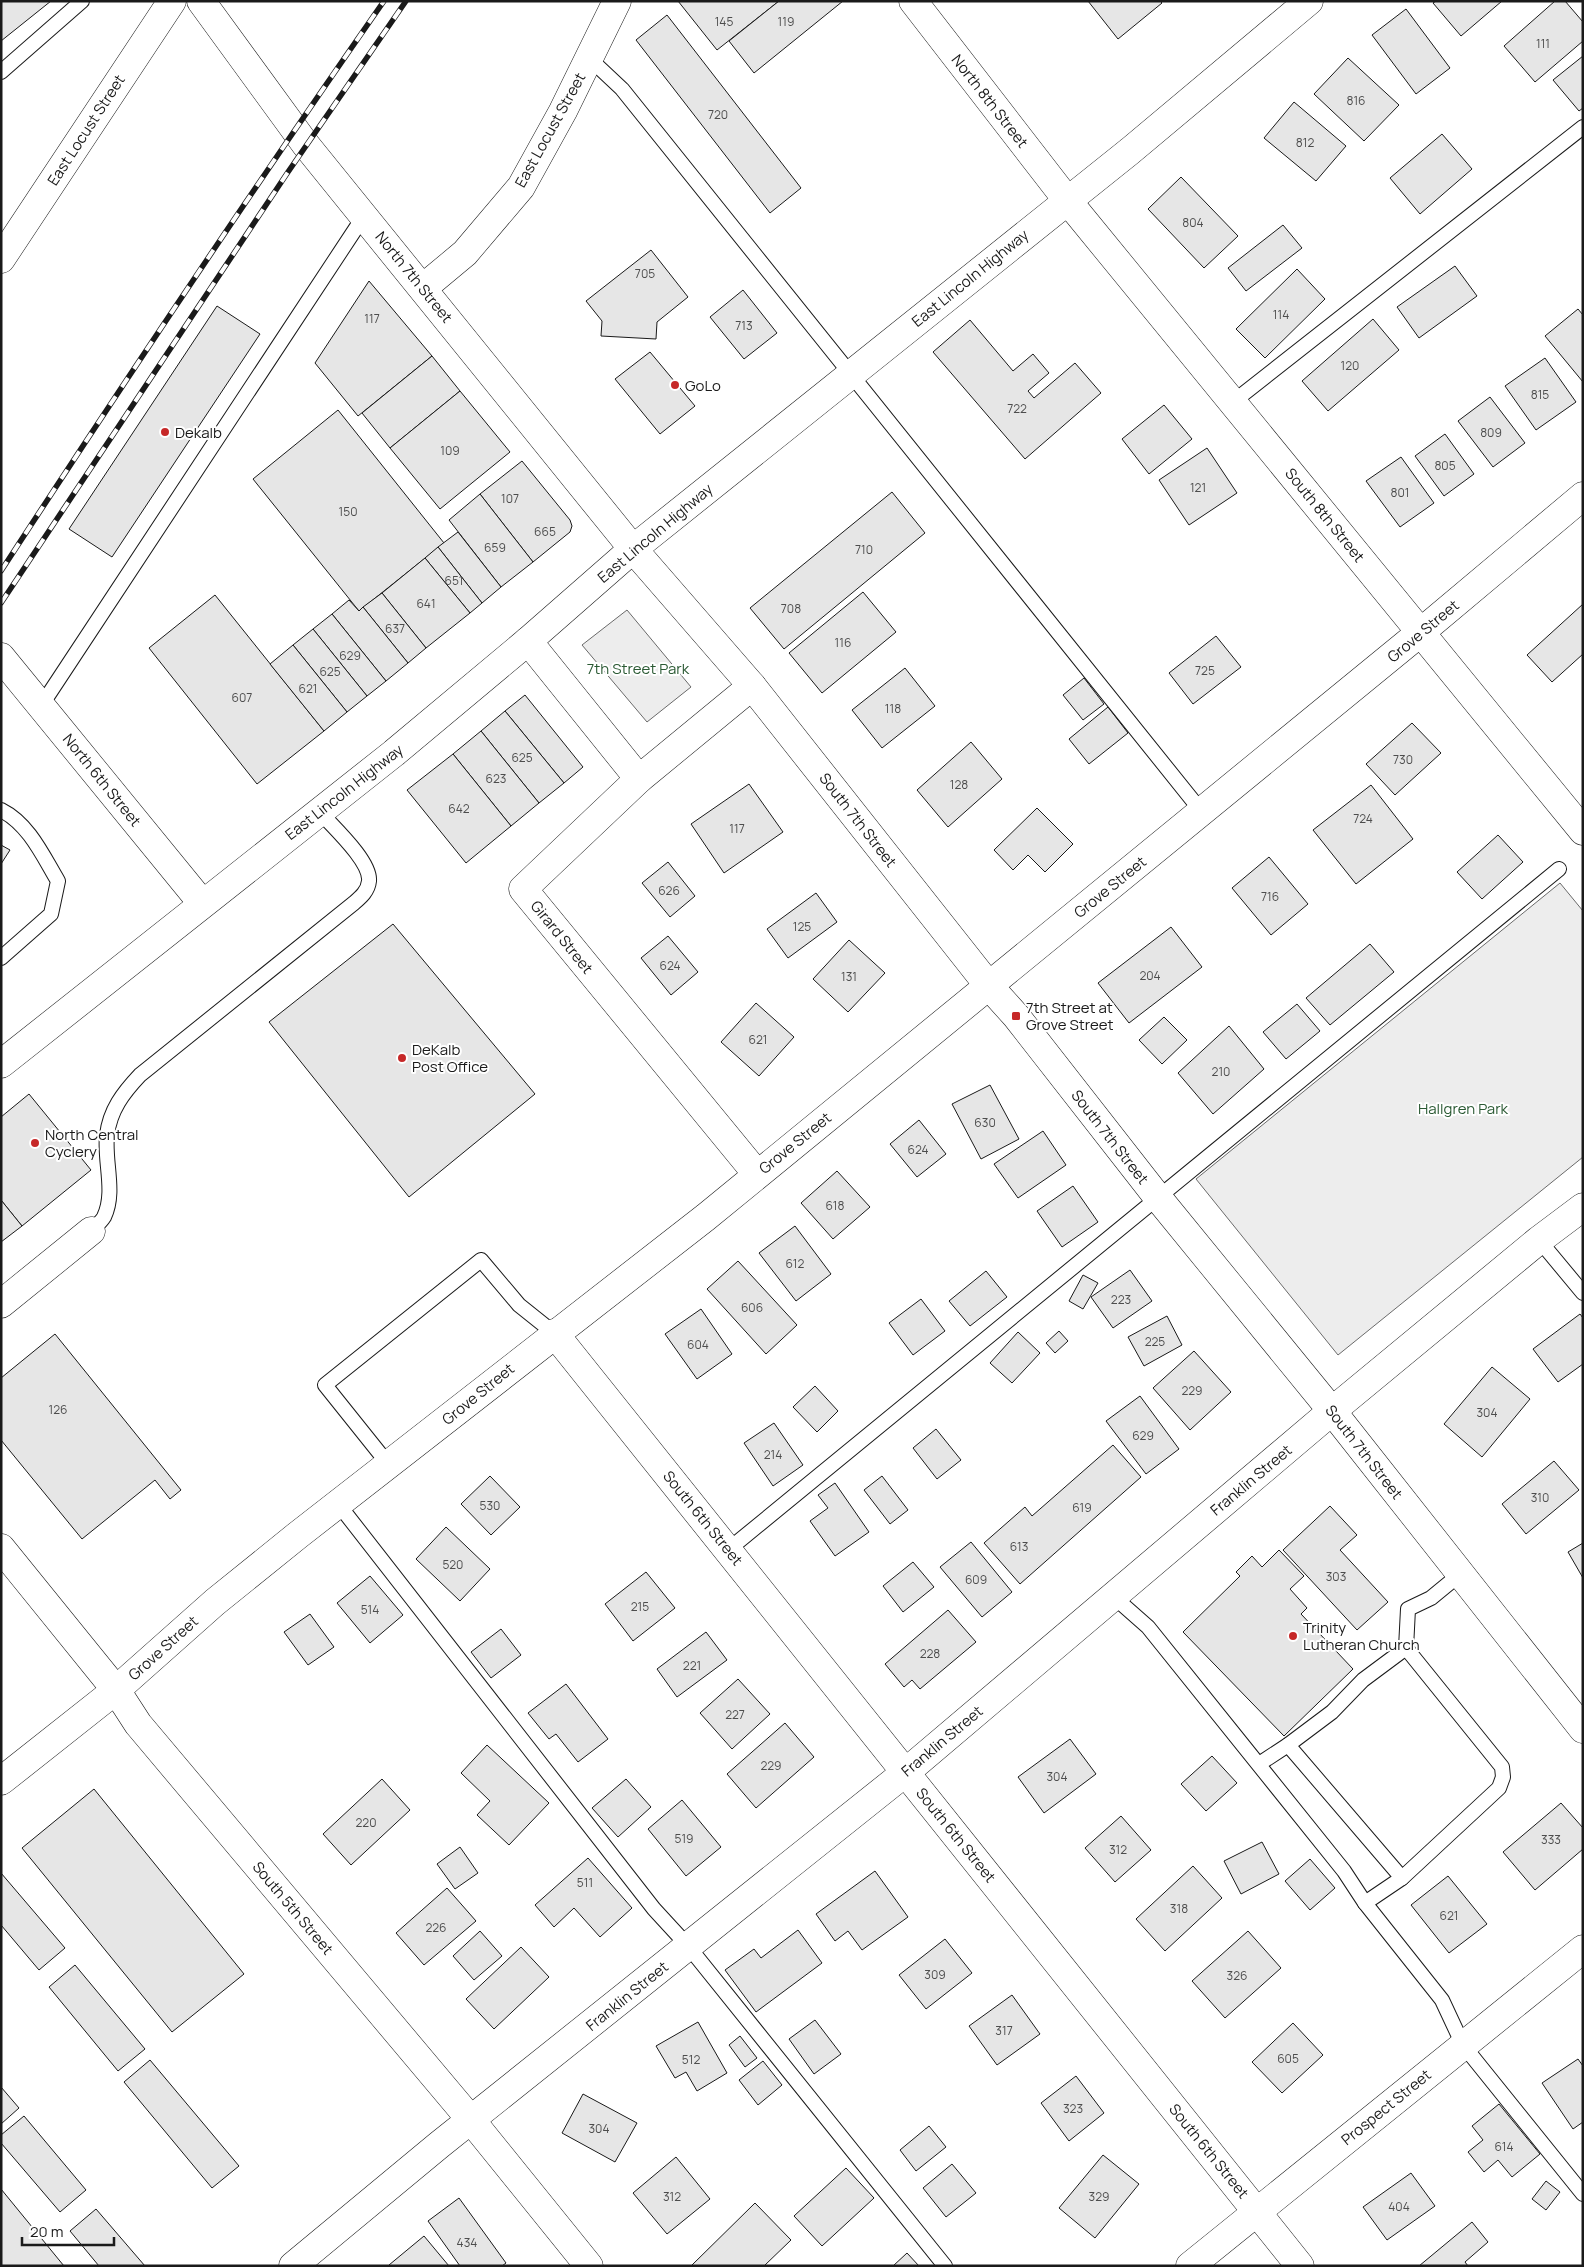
<svg xmlns="http://www.w3.org/2000/svg" width="1584" height="2267" font-family="Manrope,sans-serif">
<style>
.built{fill:#ededed;stroke:#6a6a6a}
.building{fill:#e6e6e6;stroke:#1a1a1a}
.lines{fill:none;stroke-linecap:round;stroke-linejoin:round}
.lane-casing{stroke:#1a1a1a;stroke-width:16}
.street-casing{stroke:#1a1a1a;stroke-width:29}
.secondary-casing{stroke:#1a1a1a;stroke-width:29}
.primary-casing{stroke:#1a1a1a;stroke-width:29}
.lane{stroke:#fff;stroke-width:14}
.street{stroke:#fff;stroke-width:28}
.secondary{stroke:#fff;stroke-width:28}
.primary{stroke:#fff;stroke-width:28}
.rail-casing{stroke:#1a1a1a;stroke-width:5.5}
.rail{stroke:#fff;stroke-width:4;stroke-dasharray:11;stroke-linecap:butt}
.poi-dot{fill:#c62828;stroke:#fff;stroke-width:2}
.labels{text-anchor:middle;dominant-baseline:central;stroke-width:4;stroke-linejoin:round;paint-order:stroke}
.number-label{font-size:12px;fill:#4d4d4d}
.street-label{font-size:15px;fill:#1a1a1a;stroke:#fff}
.poi-label{font-size:15px;fill:#1a1a1a;stroke:#fff;text-anchor:start}
.park-label{font-size:15px;fill:#2b5a34;stroke:#fff}
</style>
<rect width="100%" height="100%" fill="#fff"/>
<g class="built">
<polygon points="627,610 691,687 647,722 582,645"/>
<polygon points="1560,883 1583,911 1583,1157 1338,1355 1196,1179"/>
</g>
<g class="building">
<polygon points="1,1 51,1 1,41"/>
<polygon points="678,1 779,1 717,50"/>
<polygon points="779,1 843,1 754,73 729,41"/>
<polygon points="1088,1 1160,1 1162,3 1118,39"/>
<polygon points="1436,1 1502,1 1461,36 1433,3"/>
<polygon points="1555,1 1565,1 1583,22 1583,41 1535,82 1504,46"/>
<polygon points="1406,9 1450,68 1416,94 1372,35"/>
<polygon points="667,15 801,188 770,213 636,40"/>
<polygon points="1583,56 1583,108 1579,111 1553,80"/>
<polygon points="1348,58 1399,105 1364,141 1314,94"/>
<polygon points="1294,102 1346,146 1316,181 1264,138"/>
<polygon points="1442,134 1472,169 1420,214 1390,178"/>
<polygon points="1181,177 1238,236 1204,268 1148,209"/>
<polygon points="1283,225 1302,248 1246,291 1228,268"/>
<polygon points="651,250 688,297 657,322 656,339 601,336 602,321 586,301"/>
<polygon points="1455,266 1477,296 1419,338 1397,307"/>
<polygon points="1297,269 1325,299 1265,358 1236,329"/>
<polygon points="369,281 432,356 358,416 315,363"/>
<polygon points="743,290 777,333 744,359 710,317"/>
<polygon points="217,306 260,334 112,557 69,529"/>
<polygon points="1578,309 1583,315 1583,382 1545,336"/>
<polygon points="1373,319 1399,350 1328,411 1302,381"/>
<polygon points="970,320 1013,371 1033,354 1049,373 1028,391 1034,398 1075,363 1101,393 1025,459 933,352"/>
<polygon points="650,352 695,406 660,434 615,379"/>
<polygon points="432,356 460,391 390,448 362,413"/>
<polygon points="1545,358 1576,402 1536,430 1505,386"/>
<polygon points="460,391 510,452 440,509 390,448"/>
<polygon points="1490,397 1525,443 1493,467 1458,421"/>
<polygon points="1164,405 1192,439 1149,474 1122,439"/>
<polygon points="338,410 444,543 359,611 253,479"/>
<polygon points="1445,434 1474,474 1444,496 1415,456"/>
<polygon points="1207,448 1237,493 1189,525 1159,480"/>
<polygon points="1401,457 1434,503 1400,527 1366,481"/>
<polygon points="522,461 570,520 572,526 570,532 533,562 480,494"/>
<polygon points="892,492 925,533 784,649 750,608"/>
<polygon points="480,494 533,562 501,587 449,520"/>
<polygon points="458,532 501,587 482,603 438,547"/>
<polygon points="438,547 482,603 470,613 425,558"/>
<polygon points="425,558 470,613 426,648 382,593"/>
<polygon points="863,592 896,632 822,693 789,653"/>
<polygon points="382,593 426,648 408,663 363,607"/>
<polygon points="215,595 324,731 257,784 149,648"/>
<polygon points="349,600 359,611 363,607 408,663 386,681 332,614"/>
<polygon points="1583,604 1583,654 1552,682 1527,655"/>
<polygon points="332,614 386,681 367,696 313,629"/>
<polygon points="313,629 367,696 347,712 293,645"/>
<polygon points="1216,636 1241,667 1193,704 1169,673"/>
<polygon points="293,645 347,712 324,731 270,664"/>
<polygon points="905,668 935,706 882,748 852,710"/>
<polygon points="1084,678 1104,704 1083,720 1063,695"/>
<polygon points="525,695 583,767 564,783 505,711"/>
<polygon points="1108,707 1128,733 1089,764 1069,739"/>
<polygon points="505,711 564,783 539,803 481,731"/>
<polygon points="1412,723 1441,753 1395,795 1366,764"/>
<polygon points="481,731 539,803 511,826 453,754"/>
<polygon points="971,742 1002,779 948,827 917,790"/>
<polygon points="453,754 511,826 466,863 407,790"/>
<polygon points="749,784 783,832 724,873 691,824"/>
<polygon points="1371,785 1413,839 1356,884 1313,830"/>
<polygon points="1037,808 1073,844 1045,872 1028,855 1013,870 994,850"/>
<polygon points="1498,835 1523,862 1482,899 1457,872"/>
<polygon points="1,845 10,850 1,864"/>
<polygon points="1269,857 1308,904 1271,935 1232,888"/>
<polygon points="668,862 695,896 670,917 642,883"/>
<polygon points="816,893 837,922 788,958 767,929"/>
<polygon points="393,924 535,1094 409,1197 269,1022"/>
<polygon points="1171,927 1202,967 1129,1023 1098,983"/>
<polygon points="668,936 698,972 671,995 641,958"/>
<polygon points="849,940 885,973 848,1012 813,979"/>
<polygon points="1370,944 1394,972 1330,1025 1306,998"/>
<polygon points="756,1003 794,1037 759,1076 721,1042"/>
<polygon points="1297,1004 1320,1031 1286,1059 1263,1032"/>
<polygon points="1164,1017 1187,1040 1162,1064 1139,1040"/>
<polygon points="1229,1026 1264,1069 1213,1114 1178,1073"/>
<polygon points="990,1085 1019,1139 981,1159 952,1104"/>
<polygon points="29,1094 91,1170 22,1226 1,1200 1,1117"/>
<polygon points="919,1120 946,1154 917,1177 890,1144"/>
<polygon points="1043,1131 1066,1165 1018,1198 994,1164"/>
<polygon points="837,1171 870,1207 833,1239 801,1203"/>
<polygon points="1073,1186 1098,1222 1062,1247 1037,1211"/>
<polygon points="1,1200 22,1226 1,1242"/>
<polygon points="795,1226 831,1274 796,1301 759,1253"/>
<polygon points="738,1261 797,1325 766,1354 707,1289"/>
<polygon points="1130,1270 1152,1301 1113,1328 1091,1297"/>
<polygon points="986,1271 1007,1297 970,1326 949,1301"/>
<polygon points="1083,1275 1098,1283 1083,1309 1069,1301"/>
<polygon points="921,1299 945,1331 913,1355 889,1323"/>
<polygon points="701,1309 732,1354 697,1379 665,1334"/>
<polygon points="1580,1314 1583,1318 1583,1364 1558,1382 1533,1349"/>
<polygon points="1167,1316 1182,1345 1144,1366 1128,1337"/>
<polygon points="1059,1331 1068,1341 1055,1353 1046,1343"/>
<polygon points="1018,1332 1040,1353 1012,1383 990,1363"/>
<polygon points="55,1334 181,1490 170,1499 155,1480 82,1539 1,1440 1,1378"/>
<polygon points="1194,1351 1231,1392 1190,1430 1153,1388"/>
<polygon points="1492,1367 1530,1399 1482,1457 1444,1424"/>
<polygon points="815,1386 838,1411 817,1432 793,1407"/>
<polygon points="1140,1396 1179,1449 1146,1474 1106,1421"/>
<polygon points="774,1423 803,1465 773,1486 744,1443"/>
<polygon points="936,1429 961,1460 937,1479 913,1448"/>
<polygon points="1113,1445 1141,1477 1020,1584 984,1543 1025,1507 1032,1516"/>
<polygon points="1554,1461 1579,1490 1526,1534 1502,1504"/>
<polygon points="490,1476 520,1507 491,1535 461,1504"/>
<polygon points="882,1476 908,1510 890,1524 864,1490"/>
<polygon points="835,1483 869,1532 835,1556 810,1521 828,1508 818,1495"/>
<polygon points="1330,1506 1357,1535 1340,1550 1388,1602 1357,1630 1283,1550"/>
<polygon points="446,1527 490,1569 460,1601 416,1559"/>
<polygon points="971,1542 1012,1592 982,1617 940,1567"/>
<polygon points="1583,1543 1583,1578 1568,1552"/>
<polygon points="1279,1550 1304,1576 1290,1589 1307,1608 1301,1614 1353,1669 1284,1736 1183,1632 1240,1576 1236,1572 1252,1556 1262,1567"/>
<polygon points="913,1562 934,1587 903,1612 883,1586"/>
<polygon points="646,1572 675,1608 633,1641 605,1604"/>
<polygon points="370,1576 403,1615 370,1643 337,1603"/>
<polygon points="948,1610 976,1642 920,1689 912,1680 904,1687 885,1664"/>
<polygon points="310,1614 334,1647 308,1665 284,1632"/>
<polygon points="501,1629 521,1655 491,1678 471,1652"/>
<polygon points="706,1632 727,1660 677,1697 657,1669"/>
<polygon points="738,1679 770,1714 732,1749 700,1713"/>
<polygon points="566,1684 608,1739 578,1762 556,1734 549,1739 528,1713"/>
<polygon points="785,1723 814,1757 756,1808 727,1774"/>
<polygon points="1070,1739 1096,1774 1044,1813 1018,1777"/>
<polygon points="487,1745 549,1803 509,1845 477,1815 490,1801 461,1773"/>
<polygon points="1212,1756 1237,1783 1206,1811 1181,1784"/>
<polygon points="382,1779 410,1810 351,1865 323,1834"/>
<polygon points="626,1779 651,1807 618,1837 592,1808"/>
<polygon points="94,1789 244,1974 172,2032 22,1848"/>
<polygon points="682,1800 721,1847 686,1876 648,1829"/>
<polygon points="1561,1803 1583,1828 1583,1849 1535,1890 1503,1852"/>
<polygon points="1121,1816 1151,1850 1115,1882 1085,1848"/>
<polygon points="1262,1842 1279,1874 1241,1894 1224,1861"/>
<polygon points="460,1847 478,1873 455,1889 437,1864"/>
<polygon points="588,1858 632,1908 600,1937 574,1908 554,1927 535,1905"/>
<polygon points="1310,1859 1335,1888 1310,1910 1285,1881"/>
<polygon points="1193,1866 1222,1898 1165,1951 1136,1919"/>
<polygon points="875,1871 908,1917 862,1950 848,1931 835,1941 816,1914"/>
<polygon points="1,1873 65,1948 39,1970 1,1925"/>
<polygon points="1448,1876 1487,1924 1449,1953 1411,1905"/>
<polygon points="447,1888 476,1921 424,1965 396,1933"/>
<polygon points="798,1930 822,1963 756,2012 725,1970 754,1949 761,1958"/>
<polygon points="480,1931 502,1956 474,1980 453,1956"/>
<polygon points="1248,1931 1281,1968 1225,2018 1192,1981"/>
<polygon points="945,1939 972,1973 926,2009 899,1975"/>
<polygon points="521,1947 549,1977 494,2029 466,1999"/>
<polygon points="75,1965 145,2049 118,2071 49,1987"/>
<polygon points="1012,1995 1040,2034 997,2065 969,2026"/>
<polygon points="815,2020 841,2054 814,2074 789,2039"/>
<polygon points="698,2022 727,2073 697,2091 686,2072 675,2078 656,2046"/>
<polygon points="1293,2023 1323,2055 1282,2093 1252,2062"/>
<polygon points="740,2036 757,2058 745,2067 729,2045"/>
<polygon points="1578,2059 1583,2066 1583,2122 1573,2129 1542,2083"/>
<polygon points="150,2060 239,2166 212,2188 124,2082"/>
<polygon points="763,2061 782,2085 758,2105 739,2080"/>
<polygon points="1076,2076 1104,2113 1069,2141 1041,2103"/>
<polygon points="1,2087 19,2108 1,2124"/>
<polygon points="583,2094 637,2123 615,2162 562,2133"/>
<polygon points="1499,2104 1540,2154 1512,2177 1498,2160 1484,2172 1468,2152 1483,2140 1472,2126"/>
<polygon points="24,2116 86,2190 60,2212 1,2143 1,2135"/>
<polygon points="929,2126 946,2147 916,2171 900,2150"/>
<polygon points="1103,2155 1139,2184 1095,2238 1059,2208"/>
<polygon points="676,2157 710,2199 667,2234 633,2193"/>
<polygon points="952,2164 976,2193 946,2217 923,2188"/>
<polygon points="846,2168 874,2198 822,2246 794,2216"/>
<polygon points="1411,2173 1435,2206 1387,2240 1363,2207"/>
<polygon points="1546,2181 1560,2192 1546,2210 1532,2199"/>
<polygon points="1,2189 64,2266 1,2266"/>
<polygon points="459,2198 506,2263 502,2266 460,2266 428,2221"/>
<polygon points="755,2203 791,2240 764,2266 691,2266"/>
<polygon points="96,2209 145,2266 99,2266 70,2231"/>
<polygon points="1472,2222 1488,2242 1465,2262 1468,2266 1419,2266"/>
<polygon points="424,2236 449,2266 389,2266 389,2265"/>
<polygon points="907,2253 919,2266 893,2266"/>
</g>
<g class="lines">
<defs>
<g id="lane">
<polyline points="589,58 622,89 1202,812"/>
<polyline points="1,72 82,1"/>
<polyline points="1233,402 1583,127"/>
<polyline points="41,706 364,216"/>
<path d="M1 810C29 824 43 856 58 881L51 914 1 958"/>
<path d="M91 1231C95 1227 101 1222 104 1217 116 1192 104 1162 107 1135 110 1110 123 1093 140 1075L354 903C361 897 368 891 369 881 371 861 332 826 319 811"/>
<polyline points="1539,1240 1583,1293"/>
<polyline points="389,1465 325,1385 481,1260 519,1305 554,1333"/>
<polyline points="339,1505 654,1909 688,1946 945,2266"/>
<polyline points="728,1550 1559,869"/>
<polyline points="1114,1597 1148,1627 1344,1871 1365,1903 1442,2000 1463,2045 1583,2194"/>
<polyline points="1288,1745 1402,1878 1365,1903"/>
<polyline points="1259,1764 1288,1745 1332,1712 1363,1680 1406,1648 1408,1609 1431,1598 1459,1575"/>
<polyline points="1402,1878 1499,1788 1503,1777 1502,1767 1406,1648"/>
</g>
<g id="street">
<polyline points="913,1 1067,200 1583,831"/>
<polyline points="1,259 172,1"/>
<polyline points="423,288 465,253 521,187 563,111 617,1"/>
<polyline points="633,549 752,686 989,986 1016,1016 1159,1199 1332,1411 1583,1729"/>
<polyline points="528,641 639,779"/>
<polyline points="1,657 202,903"/>
<polyline points="752,686 639,779 523,889 757,1174"/>
<polyline points="1,1304 91,1231"/>
<polyline points="554,1333 1300,2266"/>
<polyline points="1,1548 116,1690 138,1724 471,2120 589,2266"/>
<polyline points="1,1781 116,1690 215,1602 298,1535 706,1217 1421,632 1583,496"/>
<polyline points="293,2266 439,2145 906,1772 1332,1411 1539,1240 1583,1207"/>
<polyline points="1190,2266 1583,1949"/>
</g>
<polyline id="secondary" points="201,1 306,145 633,549"/>
<polyline id="primary" points="1,1064 394,753 528,641 633,549 1130,151 1309,1"/>
</defs>
<use href="#lane" class="lane-casing"/>
<use href="#street" class="street-casing"/>
<use href="#secondary" class="secondary-casing"/>
<use href="#primary" class="primary-casing"/>
<use href="#lane" class="lane"/>
<use href="#street" class="street"/>
<use href="#secondary" class="secondary"/>
<use href="#primary" class="primary"/>
<defs>
<g id="rail">
<path d="M1 571C126 379 253 189 384 1"/>
<polyline points="1,603 288,172 406,1"/>
</g>
</defs>
<use href="#rail" class="rail-casing"/>
<use href="#rail" class="rail"/>
</g>
<g class="poi-dot">
<circle cx="675" cy="385" r="5"/>
<circle cx="165" cy="432" r="5"/>
<rect x="1011" y="1011" width="10" height="10" rx="2.5"/>
<circle cx="402" cy="1058" r="5"/>
<circle cx="35" cy="1143" r="5"/>
<circle cx="1293" cy="1636" r="5"/>
</g>
<g class="labels">
<g class="number-label">
<text x="724" y="21">145</text>
<text x="786" y="21">119</text>
<text x="1543" y="43">111</text>
<text x="1356" y="100">816</text>
<text x="718" y="114">720</text>
<text x="1305" y="142">812</text>
<text x="1193" y="222">804</text>
<text x="645" y="273">705</text>
<text x="1281" y="314">114</text>
<text x="372" y="318">117</text>
<text x="744" y="325">713</text>
<text x="1350" y="365">120</text>
<text x="1540" y="394">815</text>
<text x="1017" y="408">722</text>
<text x="1491" y="432">809</text>
<text x="450" y="450">109</text>
<text x="1445" y="465">805</text>
<text x="1198" y="487">121</text>
<text x="1400" y="492">801</text>
<text x="510" y="498">107</text>
<text x="348" y="511">150</text>
<text x="545" y="531">665</text>
<text x="495" y="547">659</text>
<text x="864" y="549">710</text>
<text x="454" y="580">651</text>
<text x="426" y="603">641</text>
<text x="791" y="608">708</text>
<text x="395" y="628">637</text>
<text x="843" y="642">116</text>
<text x="350" y="655">629</text>
<text x="1205" y="670">725</text>
<text x="330" y="671">625</text>
<text x="308" y="688">621</text>
<text x="242" y="697">607</text>
<text x="893" y="708">118</text>
<text x="522" y="757">625</text>
<text x="1403" y="759">730</text>
<text x="496" y="778">623</text>
<text x="959" y="784">128</text>
<text x="459" y="808">642</text>
<text x="1363" y="818">724</text>
<text x="737" y="828">117</text>
<text x="669" y="890">626</text>
<text x="1270" y="896">716</text>
<text x="802" y="926">125</text>
<text x="670" y="965">624</text>
<text x="1150" y="975">204</text>
<text x="849" y="976">131</text>
<text x="758" y="1039">621</text>
<text x="1221" y="1071">210</text>
<text x="985" y="1122">630</text>
<text x="918" y="1149">624</text>
<text x="835" y="1205">618</text>
<text x="795" y="1263">612</text>
<text x="1121" y="1299">223</text>
<text x="752" y="1307">606</text>
<text x="1155" y="1341">225</text>
<text x="698" y="1344">604</text>
<text x="1192" y="1390">229</text>
<text x="58" y="1409">126</text>
<text x="1487" y="1412">304</text>
<text x="1143" y="1435">629</text>
<text x="773" y="1454">214</text>
<text x="1540" y="1497">310</text>
<text x="490" y="1505">530</text>
<text x="1082" y="1507">619</text>
<text x="1019" y="1546">613</text>
<text x="453" y="1564">520</text>
<text x="1336" y="1576">303</text>
<text x="976" y="1579">609</text>
<text x="640" y="1606">215</text>
<text x="370" y="1609">514</text>
<text x="930" y="1653">228</text>
<text x="692" y="1665">221</text>
<text x="735" y="1714">227</text>
<text x="771" y="1765">229</text>
<text x="1057" y="1776">304</text>
<text x="366" y="1822">220</text>
<text x="684" y="1838">519</text>
<text x="1551" y="1839">333</text>
<text x="1118" y="1849">312</text>
<text x="585" y="1882">511</text>
<text x="1179" y="1908">318</text>
<text x="1449" y="1915">621</text>
<text x="436" y="1927">226</text>
<text x="935" y="1974">309</text>
<text x="1237" y="1975">326</text>
<text x="1004" y="2030">317</text>
<text x="1288" y="2058">605</text>
<text x="691" y="2059">512</text>
<text x="1073" y="2108">323</text>
<text x="599" y="2128">304</text>
<text x="1504" y="2146">614</text>
<text x="672" y="2196">312</text>
<text x="1099" y="2196">329</text>
<text x="1399" y="2206">404</text>
<text x="467" y="2242">434</text>
</g>
<g class="street-label">
<text transform="translate(990 101) rotate(52)">North 8th Street</text>
<text transform="translate(86 130) rotate(-57)">East Locust Street</text>
<text transform="translate(550 130) rotate(-61)">East Locust Street</text>
<text transform="translate(414 277) rotate(51)">North 7th Street</text>
<text transform="translate(970 278) rotate(-39)">East Lincoln Highway</text>
<text transform="translate(1325 515) rotate(51)">South 8th Street</text>
<text transform="translate(655 533) rotate(-40)">East Lincoln Highway</text>
<text transform="translate(1423 631) rotate(-40)">Grove Street</text>
<text transform="translate(102 780) rotate(51)">North 6th Street</text>
<text transform="translate(344 792) rotate(-38)">East Lincoln Highway</text>
<text transform="translate(858 820) rotate(52)">South 7th Street</text>
<text transform="translate(1110 887) rotate(-39)">Grove Street</text>
<text transform="translate(562 937) rotate(51)">Girard Street</text>
<text transform="translate(1110 1137) rotate(52)">South 7th Street</text>
<text transform="translate(795 1143) rotate(-39)">Grove Street</text>
<text transform="translate(478 1394) rotate(-39)">Grove Street</text>
<text transform="translate(1364 1452) rotate(52)">South 7th Street</text>
<text transform="translate(1251 1480) rotate(-40)">Franklin Street</text>
<text transform="translate(703 1518) rotate(51)">South 6th Street</text>
<text transform="translate(163 1648) rotate(-42)">Grove Street</text>
<text transform="translate(942 1741) rotate(-40)">Franklin Street</text>
<text transform="translate(956 1835) rotate(51)">South 6th Street</text>
<text transform="translate(293 1908) rotate(50)">South 5th Street</text>
<text transform="translate(627 1996) rotate(-39)">Franklin Street</text>
<text transform="translate(1386 2107) rotate(-39)">Prospect Street</text>
<text transform="translate(1209 2151) rotate(51)">South 6th Street</text>
</g>
<g class="poi-label">
<text x="685" y="385">GoLo</text>
<text x="175" y="432">Dekalb</text>
<text x="1026" y="1007">7th Street at<tspan x="1026" dy="17">Grove Street</tspan></text>
<text x="412" y="1049">DeKalb<tspan x="412" dy="17">Post Office</tspan></text>
<text x="45" y="1134">North Central<tspan x="45" dy="17">Cyclery</tspan></text>
<text x="1303" y="1627">Trinity<tspan x="1303" dy="17">Lutheran Church</tspan></text>
</g>
<g class="park-label">
<text x="638" y="668">7th Street Park</text>
<text x="1463" y="1108">Hallgren Park</text>
</g>
</g>
<rect width="1584" height="2267" fill="none" stroke="#1a1a1a" stroke-width="5"/>
<path d="M22 2237v8h92v-8" fill="none" stroke="#1a1a1a" stroke-width="2.5"/>
<text x="30" y="2237" font-size="15" fill="#1a1a1a" stroke="#ffffff" stroke-width="4" paint-order="stroke">20 m</text>
</svg>
